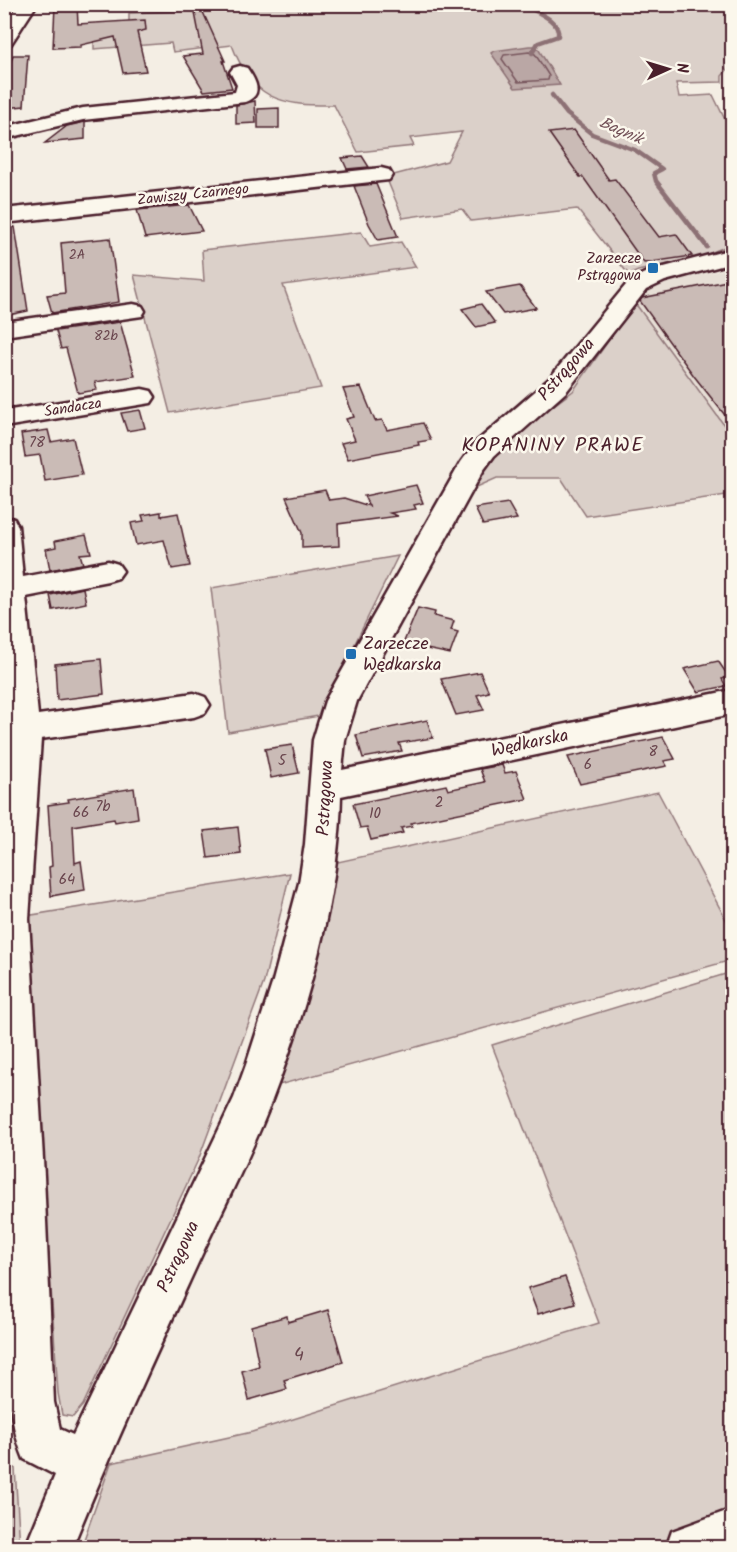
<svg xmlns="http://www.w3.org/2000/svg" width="737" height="1552" font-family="Kalam,sans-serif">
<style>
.built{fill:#e7dfd6}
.green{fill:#dbd0c9;stroke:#92787a;stroke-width:1.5}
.water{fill:#baa7a5;stroke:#8d7174;stroke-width:1.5}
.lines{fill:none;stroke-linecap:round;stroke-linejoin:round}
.shore{stroke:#77555c;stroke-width:1.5}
.stream{stroke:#8d7174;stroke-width:4.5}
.building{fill:#cabbb6;stroke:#4a1f2b;stroke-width:1.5}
.minor-casing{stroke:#4a1f2b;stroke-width:5}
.minor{fill:#fbf7ec;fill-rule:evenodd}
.poi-dot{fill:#1f6fb2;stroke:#fbf7ec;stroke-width:2}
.labels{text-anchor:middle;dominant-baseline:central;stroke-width:5;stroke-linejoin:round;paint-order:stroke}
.far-number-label{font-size:14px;fill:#6a464e}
.far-street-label{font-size:15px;fill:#4a1f2b;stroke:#fbf7ec}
.far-poi-label{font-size:15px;fill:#4a1f2b;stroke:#fbf7ec;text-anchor:end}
.number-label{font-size:15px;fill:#6a464e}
.far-water-label{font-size:16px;font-style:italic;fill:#714f56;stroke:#fbf7ec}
.street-label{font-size:18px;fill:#4a1f2b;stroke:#fbf7ec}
.poi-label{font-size:18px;fill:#4a1f2b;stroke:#fbf7ec;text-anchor:start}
.near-number-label{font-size:18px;fill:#6a464e}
.neighbourhood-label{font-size:20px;letter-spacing:1.5px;fill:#4a1f2b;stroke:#fbf7ec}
</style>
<rect width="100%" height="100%" fill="#f4eee4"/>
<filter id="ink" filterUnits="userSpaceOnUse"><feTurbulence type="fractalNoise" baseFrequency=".0167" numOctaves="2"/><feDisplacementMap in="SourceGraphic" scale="12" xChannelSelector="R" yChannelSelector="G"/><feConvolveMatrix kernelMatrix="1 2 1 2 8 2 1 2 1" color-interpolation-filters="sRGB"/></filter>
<g filter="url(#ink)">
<polygon class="built" points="731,268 732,270 732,436 636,303 654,285"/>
<g class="green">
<path d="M177 5H732V64L722 76V82L676 83 679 97 713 95 732 134V244L703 256 638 271 629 275 577 209 471 221 462 209 403 218 386 177 447 161 462 132 410 138 414 146 358 152 334 105C280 106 252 99 232 45L173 52 171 43 94 49V30L129 28V13L176 11Z"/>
<polygon points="361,232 370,247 401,242 416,267 283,285 321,388 170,413 134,275 204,281 202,250"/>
<polygon points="635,303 732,436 732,503 726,495 586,516 561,478 497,478 468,491 504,442 573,391"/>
<polygon points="398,556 335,684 324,715 228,732 211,588"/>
<polygon points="658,792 732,931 732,960 279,1085 330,909 333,863"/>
<polygon points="290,873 264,982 199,1158 83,1405 73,1417 62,1415 58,1393 26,916"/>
<polygon points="732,972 732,1547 81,1548 111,1463 252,1432 599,1323 492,1045"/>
<polygon points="15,1468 20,1547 5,1547 5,1469"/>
</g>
<polygon class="water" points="529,46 535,46 539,50 560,85 515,88 491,53 494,51"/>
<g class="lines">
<polygon class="shore" points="529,52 535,54 549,76 548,80 518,82 502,59 504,55"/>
<g class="stream">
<path d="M522 4C534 11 561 20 558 36L538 43 532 53"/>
<polyline points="552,95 567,114 592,134 635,150 662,169 654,173 656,181 707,247"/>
</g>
</g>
<g class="building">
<polygon points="77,5 78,24 145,20 146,30 137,32 146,71 123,73 115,37 81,45 81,47 53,48 55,6"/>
<polygon points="202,10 225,61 223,61 232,88 204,91 183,56 203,54 195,13"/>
<polygon points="13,55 28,55 24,106 6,108 7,73"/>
<polygon points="255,101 256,123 236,124 236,105"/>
<polygon points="279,108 279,128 258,128 258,109"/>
<polygon points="85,122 85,139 45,143 67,126"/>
<polygon points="574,130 609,180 615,179 659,237 676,234 692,256 644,263 583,177 580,177 549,133"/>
<polygon points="362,156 369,167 347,169 342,158"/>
<polygon points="376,184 398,237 378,240 369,224 354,186"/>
<polygon points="189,205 202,231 145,238 137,210"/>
<polygon points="15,227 28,311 4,316 4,228"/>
<polygon points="110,238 119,302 52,313 47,295 65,293 61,243"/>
<polygon points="732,280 732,424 694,376 640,301 642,298"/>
<polygon points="520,286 536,308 503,314 486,292"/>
<polygon points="481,304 495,323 476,327 462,309"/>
<polygon points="120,322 135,376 95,382 97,390 78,393 66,348 61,349 56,331"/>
<polygon points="361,387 375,421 382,420 387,430 423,423 431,440 418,442 419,445 348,459 341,443 355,440 346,419 354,417 343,389"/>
<polygon points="140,410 145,428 127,431 121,413"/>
<polygon points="48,430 51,442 73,438 82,475 45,481 40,455 25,457 21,434"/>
<polygon points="416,485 423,503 414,505 416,509 390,513 398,516 338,524 339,546 302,548 302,533 286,497 325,490 329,500 344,498 369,506 364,496"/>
<polygon points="508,503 517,519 483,525 475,508"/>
<polygon points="161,512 161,516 178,513 190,566 172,569 164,540 136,545 131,523 144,521 142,515"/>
<polygon points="86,535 91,553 80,554 83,564 50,570 46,549 56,547 55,541"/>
<polygon points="83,588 86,603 53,610 50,595"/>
<polygon points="418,608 435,612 434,616 454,621 451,630 458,632 450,654 403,644"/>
<polygon points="101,659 104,694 57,700 55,664"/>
<polygon points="718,661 729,677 722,679 726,686 698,692 684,669"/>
<polygon points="480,672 489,692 477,695 484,710 456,715 441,679"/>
<polygon points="427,720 433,738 399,743 402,751 363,758 356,735"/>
<polygon points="663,737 675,759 664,761 667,766 580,784 568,757"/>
<polygon points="292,745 299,773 271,778 265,749"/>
<polygon points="502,765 505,773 516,771 527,799 411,823 412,826 401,828 403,833 371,840 367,827 360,828 353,804 446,785 448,790 485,782 480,769"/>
<polygon points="134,788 138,818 115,822 114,819 73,826 75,863 81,861 85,890 51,896 49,867 52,866 48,805 69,802 68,799"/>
<polygon points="238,827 241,854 208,858 204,831"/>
<polygon points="565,1277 575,1303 538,1314 528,1288"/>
<polygon points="328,1310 343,1362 284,1380 287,1389 249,1400 242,1371 259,1366 251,1326 287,1316 288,1322"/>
</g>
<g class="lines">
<defs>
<g id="minor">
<polygon points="18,4 37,4 11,44 4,46 4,25"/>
<path d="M240 66 247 68C256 81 264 95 245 102L83 120 4 139V127L83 108 235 92 237 85 230 72 233 68Z"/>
<polygon points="381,168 389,170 392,175 389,180 4,223 4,209"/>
<path d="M732 249V263L665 281 646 290 566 392 494 456 483 471 357 701 345 740 342 770 732 690V714L341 796C339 895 308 1007 272 1100 251 1156 222 1210 197 1265 154 1359 111 1452 72 1548H25L55 1475 24 1459C1 1403 8 1330 6 1270 2 1111 4 952 4 793L9 745 4 695V517L14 519 18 526 23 577 108 561 118 564 123 571 118 578 108 581 26 597 38 715 194 693 205 697 210 705 205 713 194 717 41 739 29 919 44 1176 54 1402 60 1429 73 1435 234 1098 247 1062 273 981 299 883 305 844 313 740 325 701 461 462 474 444 548 380 630 280 649 271Z"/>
<polygon points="133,304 142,306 145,311 142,316 4,336 4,322"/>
<polygon points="142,389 151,391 155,397 151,403 4,427 4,411"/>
<polygon points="732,1509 732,1548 666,1548 672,1531"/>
</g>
</defs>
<use href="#minor" class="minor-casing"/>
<use href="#minor" class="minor"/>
</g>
</g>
<g class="poi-dot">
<rect x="647" y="262" width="12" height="12" rx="3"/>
<rect x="345" y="648" width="12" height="12" rx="3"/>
</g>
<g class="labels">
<g class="far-number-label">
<text x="77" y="255">2A</text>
<text x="106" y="336">82b</text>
</g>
<g class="far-street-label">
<text transform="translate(193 195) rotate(-6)">Zawiszy Czarnego</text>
<text transform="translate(73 408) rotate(-9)">Sandacza</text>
</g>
<g class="far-poi-label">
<text x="641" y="259">Zarzecze<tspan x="641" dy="17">Pstrągowa</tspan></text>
</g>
<g class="number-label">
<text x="37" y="443">78</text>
<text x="653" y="752">8</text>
<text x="282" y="761">5</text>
<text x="588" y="765">6</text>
<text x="439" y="803">2</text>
<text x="103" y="807">7b</text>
<text x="81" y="813">66</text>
<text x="375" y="814">10</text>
<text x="67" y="880">64</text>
</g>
<g class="far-water-label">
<text transform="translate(621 131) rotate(24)">Bagnik</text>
</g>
<g class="street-label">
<text transform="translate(567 370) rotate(-49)">Pstrągowa</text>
<text transform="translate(530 744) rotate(-12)">Wędkarska</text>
<text transform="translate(326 798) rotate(-87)">Pstrągowa</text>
<text transform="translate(179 1257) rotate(-65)">Pstrągowa</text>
</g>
<g class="poi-label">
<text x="363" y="644">Zarzecze<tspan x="363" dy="21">Wędkarska</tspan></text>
</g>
<g class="near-number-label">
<text x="299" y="1355">4</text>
</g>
<g class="neighbourhood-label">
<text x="553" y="446">KOPANINY PRAWE</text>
</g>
</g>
<rect width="737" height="1552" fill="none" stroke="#fbf7ec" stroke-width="24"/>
<rect x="12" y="12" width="713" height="1528" fill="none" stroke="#4a1f2b" stroke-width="2" filter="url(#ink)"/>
<g transform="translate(668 69) rotate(86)" stroke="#fbf7ec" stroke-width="4.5" paint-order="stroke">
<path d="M0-4.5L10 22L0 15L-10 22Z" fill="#4a1f2b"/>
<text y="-9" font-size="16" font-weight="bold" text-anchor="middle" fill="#4a1f2b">N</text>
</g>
</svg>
